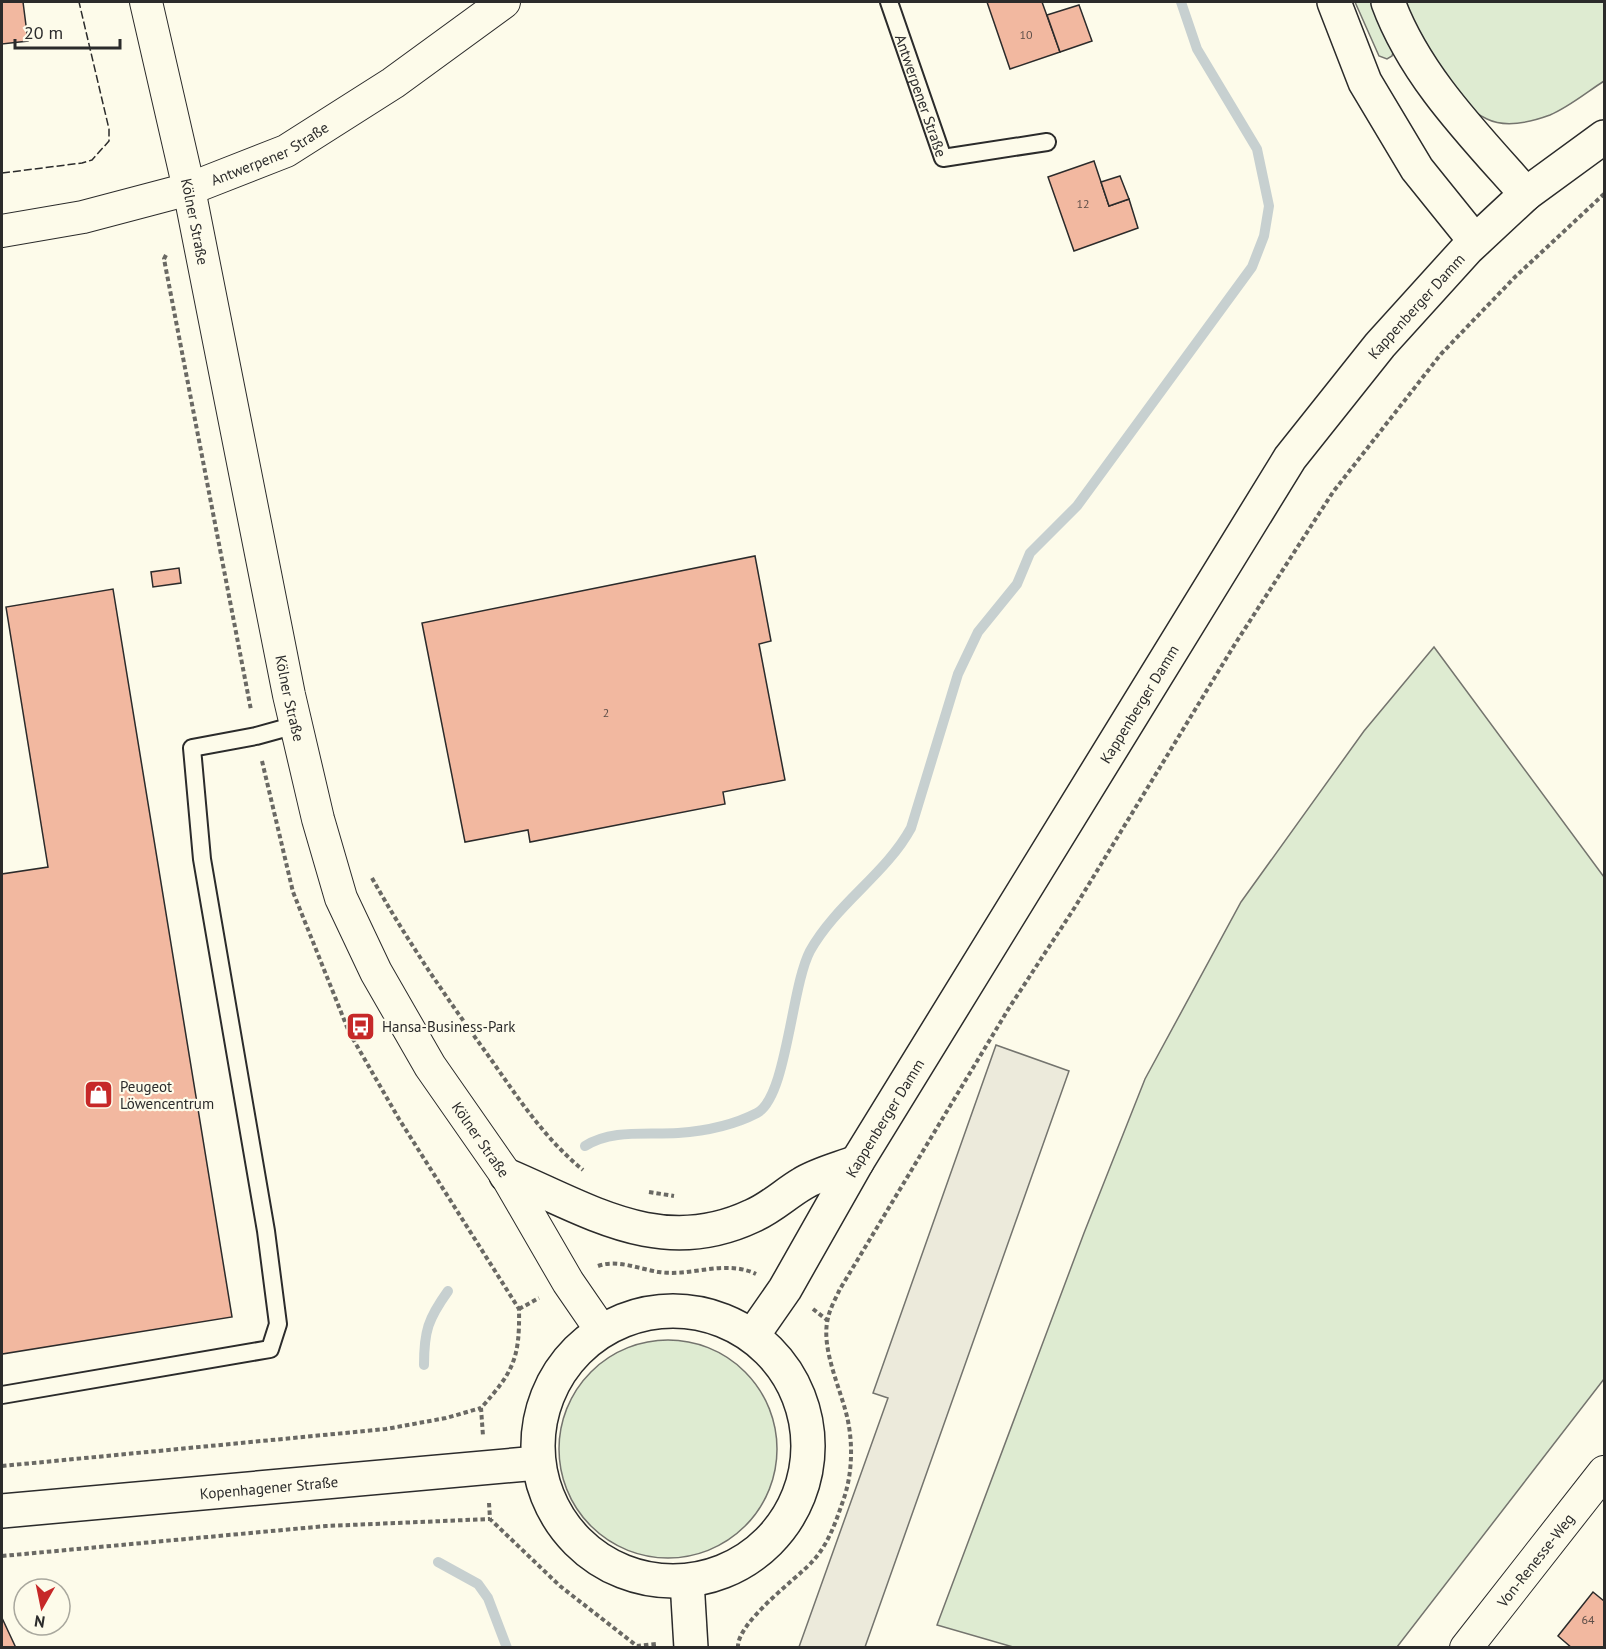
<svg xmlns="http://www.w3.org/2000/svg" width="1606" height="1649" font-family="'PT Sans',sans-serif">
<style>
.green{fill:#deebd1;stroke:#74746e;stroke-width:1.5}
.parking{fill:#eceadb;stroke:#74746e;stroke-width:1.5}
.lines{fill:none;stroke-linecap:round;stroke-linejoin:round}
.stream{stroke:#c7d0d0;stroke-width:10}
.building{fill:#f2b8a0;stroke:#2b2b2b;stroke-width:1.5}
.service-casing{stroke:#2b2b2b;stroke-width:20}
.minor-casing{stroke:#2b2b2b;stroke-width:34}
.secondary-casing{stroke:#2b2b2b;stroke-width:36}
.motorway-casing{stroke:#2b2b2b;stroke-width:36}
.path{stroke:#6a6964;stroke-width:4;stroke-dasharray:4.5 3;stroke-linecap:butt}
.service{stroke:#fdfbea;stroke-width:16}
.minor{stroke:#fdfbea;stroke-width:32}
.secondary{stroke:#fdfbea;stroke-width:33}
.motorway{stroke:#fdfbea;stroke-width:33}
.fence{stroke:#2b2b2b;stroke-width:1.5;stroke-dasharray:8 3;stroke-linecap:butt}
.labels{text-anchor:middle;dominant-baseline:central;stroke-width:4.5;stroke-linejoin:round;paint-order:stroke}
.number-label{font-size:12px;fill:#5d4e48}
.street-label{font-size:15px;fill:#2b2b2b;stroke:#fdfbea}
.poi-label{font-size:15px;fill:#2b2b2b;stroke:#fdfbea;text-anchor:start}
</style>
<rect width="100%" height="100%" fill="#fdfbea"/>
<g class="green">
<polygon points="1355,2 1373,2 1394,49 1392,56 1387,59 1379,56"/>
<path d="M1403 2H1604V81C1587 92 1569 107 1550 115 1531 122 1505 128 1487 119 1446 100 1421 39 1403 2Z"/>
<polygon points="1434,647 1604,877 1604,1379 1397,1647 1013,1647 937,1625 1084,1233 1145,1079 1241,902 1364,731"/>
<circle cx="668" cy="1449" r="109"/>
</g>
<polygon class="parking" points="996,1045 1069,1071 865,1647 799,1647 888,1398 873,1393"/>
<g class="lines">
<g class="stream">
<path d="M585 1146C612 1129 646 1135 678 1133 706 1131 732 1126 757 1113 787 1097 791 987 810 951 836 904 886 874 911 828L958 674 978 632 1017 584 1030 553 1077 506 1252 267 1264 236 1269 206 1257 149 1197 49 1181 2"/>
<path d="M424 1365C424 1331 428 1319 448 1291"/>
<polyline points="438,1562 478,1584 488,1598 507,1648"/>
</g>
</g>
<g class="building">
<polygon points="2,2 23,2 28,41 2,44"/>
<polygon points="987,2 1042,2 1060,52 1010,69"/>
<polygon points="1079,5 1092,41 1060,52 1047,15"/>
<polygon points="1094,161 1109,206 1129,199 1138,228 1074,251 1048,177"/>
<polygon points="1120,176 1129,199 1109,206 1101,182"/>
<polygon points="755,556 771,641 759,644 785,780 723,792 725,804 530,842 528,830 465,842 422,623"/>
<polygon points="179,568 181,583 153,587 151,572"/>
<polygon points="113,589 232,1317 2,1354 2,874 48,867 6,607"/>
<polygon points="1593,1592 1604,1601 1604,1648 1572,1648 1558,1636"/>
<polygon points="2,1618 16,1648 2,1648"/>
</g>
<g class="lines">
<defs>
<g id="service">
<path id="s1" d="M889 2 943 158 1047 142"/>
<polyline points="2,1395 270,1349 278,1324 266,1231 202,859 192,748 256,736 296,725"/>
</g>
<g id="minor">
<path id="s2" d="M146 2 189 189 289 695 318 819 341 898 376 972 430 1066 506 1175 568 1282 601 1330"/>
<path id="s3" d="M2 231 83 217 189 189 286 151 393 83 504 2"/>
<path id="s4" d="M1466 1648 1604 1472"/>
</g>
<g id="secondary">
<path d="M506 1175C589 1210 661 1259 752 1216 771 1208 785 1194 802 1184 818 1174 839 1169 857 1162"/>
<circle cx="673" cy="1446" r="135"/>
<path id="s5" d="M753 1335 785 1289 857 1162 1290 458 1380 345 1468 248 1526 194 1604 137"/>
<path id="s6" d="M2 1511 538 1463"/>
<polyline points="687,1581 691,1648"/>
</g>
<g id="motorway">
<polyline points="1334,2 1365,82 1417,169 1475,241"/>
<path d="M1388 2C1415 76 1474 135 1526 194"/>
</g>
</defs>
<use href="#service" class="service-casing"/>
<use href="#minor" class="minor-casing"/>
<use href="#secondary" class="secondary-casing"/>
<use href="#motorway" class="motorway-casing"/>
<g class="path">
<polyline points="166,255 164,259 251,710"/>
<path d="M262 761 293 892 349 1032 399 1119 519 1309C520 1359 513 1372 481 1408L483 1436"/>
<path d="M372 878C407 941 448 1000 490 1058 518 1098 545 1139 583 1170"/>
<polyline points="649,1192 674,1196"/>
<path d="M598 1266C617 1259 639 1269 659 1272 691 1277 725 1259 756 1274"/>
<polyline points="519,1309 539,1298"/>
<polyline points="813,1309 827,1320"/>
<polyline points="2,1466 386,1429 446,1418 481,1408"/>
<polyline points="489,1503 490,1519 560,1586 637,1646 656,1644"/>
<polyline points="2,1556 326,1526 490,1519"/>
<path d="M738 1648C736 1623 795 1580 811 1563 829 1544 836 1521 844 1498 852 1474 853 1446 848 1421 842 1391 820 1349 828 1318 830 1308 836 1298 840 1289L1009 1008 1075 907 1235 644 1333 492 1441 354 1515 277 1604 194"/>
</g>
<use href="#service" class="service"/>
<use href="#minor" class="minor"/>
<use href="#secondary" class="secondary"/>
<use href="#motorway" class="motorway"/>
<polyline class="fence" points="2,173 82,163 92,160 109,141 109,129 79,2"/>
</g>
<defs>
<symbol id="bus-square" viewBox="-11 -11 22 22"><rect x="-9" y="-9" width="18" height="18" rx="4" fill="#c62828" stroke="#fdfbea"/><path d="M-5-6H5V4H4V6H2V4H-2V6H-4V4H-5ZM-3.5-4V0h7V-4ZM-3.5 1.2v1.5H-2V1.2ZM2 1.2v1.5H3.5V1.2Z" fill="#fff"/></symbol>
<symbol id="shop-square" viewBox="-11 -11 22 22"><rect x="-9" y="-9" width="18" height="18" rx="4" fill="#c62828" stroke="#fdfbea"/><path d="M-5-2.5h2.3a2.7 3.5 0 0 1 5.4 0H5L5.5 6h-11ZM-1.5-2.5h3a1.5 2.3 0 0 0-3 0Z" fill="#fff"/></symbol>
</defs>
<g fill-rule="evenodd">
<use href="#bus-square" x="344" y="1010" width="33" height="33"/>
<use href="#shop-square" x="82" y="1078" width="33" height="33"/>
</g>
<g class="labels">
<g class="number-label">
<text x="1026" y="34">10</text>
<text x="1083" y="203">12</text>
<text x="606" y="712">2</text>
<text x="1588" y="1619">64</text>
</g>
<g class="street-label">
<text stroke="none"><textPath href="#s1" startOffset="99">Antwerpener Straße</textPath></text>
<text stroke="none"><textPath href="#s3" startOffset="280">Antwerpener Straße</textPath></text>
<text stroke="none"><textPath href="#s2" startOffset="225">Kölner Straße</textPath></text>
<text stroke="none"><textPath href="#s5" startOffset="1226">Kappenberger Damm</textPath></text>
<text stroke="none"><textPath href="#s2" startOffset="711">Kölner Straße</textPath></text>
<text stroke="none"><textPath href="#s5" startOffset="740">Kappenberger Damm</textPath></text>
<text stroke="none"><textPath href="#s5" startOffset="254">Kappenberger Damm</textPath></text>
<text stroke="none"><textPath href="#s2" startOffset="1197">Kölner Straße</textPath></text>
<text stroke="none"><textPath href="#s6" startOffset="268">Kopenhagener Straße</textPath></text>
<text stroke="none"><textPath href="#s4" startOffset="112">Von-Renesse-Weg</textPath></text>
</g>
<g class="poi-label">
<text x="382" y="1026">Hansa-Business-Park</text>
<text x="120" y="1086">Peugeot<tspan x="120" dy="17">Löwencentrum</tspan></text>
</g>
</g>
<rect width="1606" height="1649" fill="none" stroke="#2b2b2b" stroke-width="6"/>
<g transform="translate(42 1607) rotate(189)"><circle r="28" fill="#fdfbea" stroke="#a9a89e" stroke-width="1.5"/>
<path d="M0-4.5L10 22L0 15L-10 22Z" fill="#c62828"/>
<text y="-9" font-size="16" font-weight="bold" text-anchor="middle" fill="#2b2b2b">N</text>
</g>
<path d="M15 39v9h105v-9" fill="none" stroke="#2b2b2b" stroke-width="3"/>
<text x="24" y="39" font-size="18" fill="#2b2b2b" stroke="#fdfbea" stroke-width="4.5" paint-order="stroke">20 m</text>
</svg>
